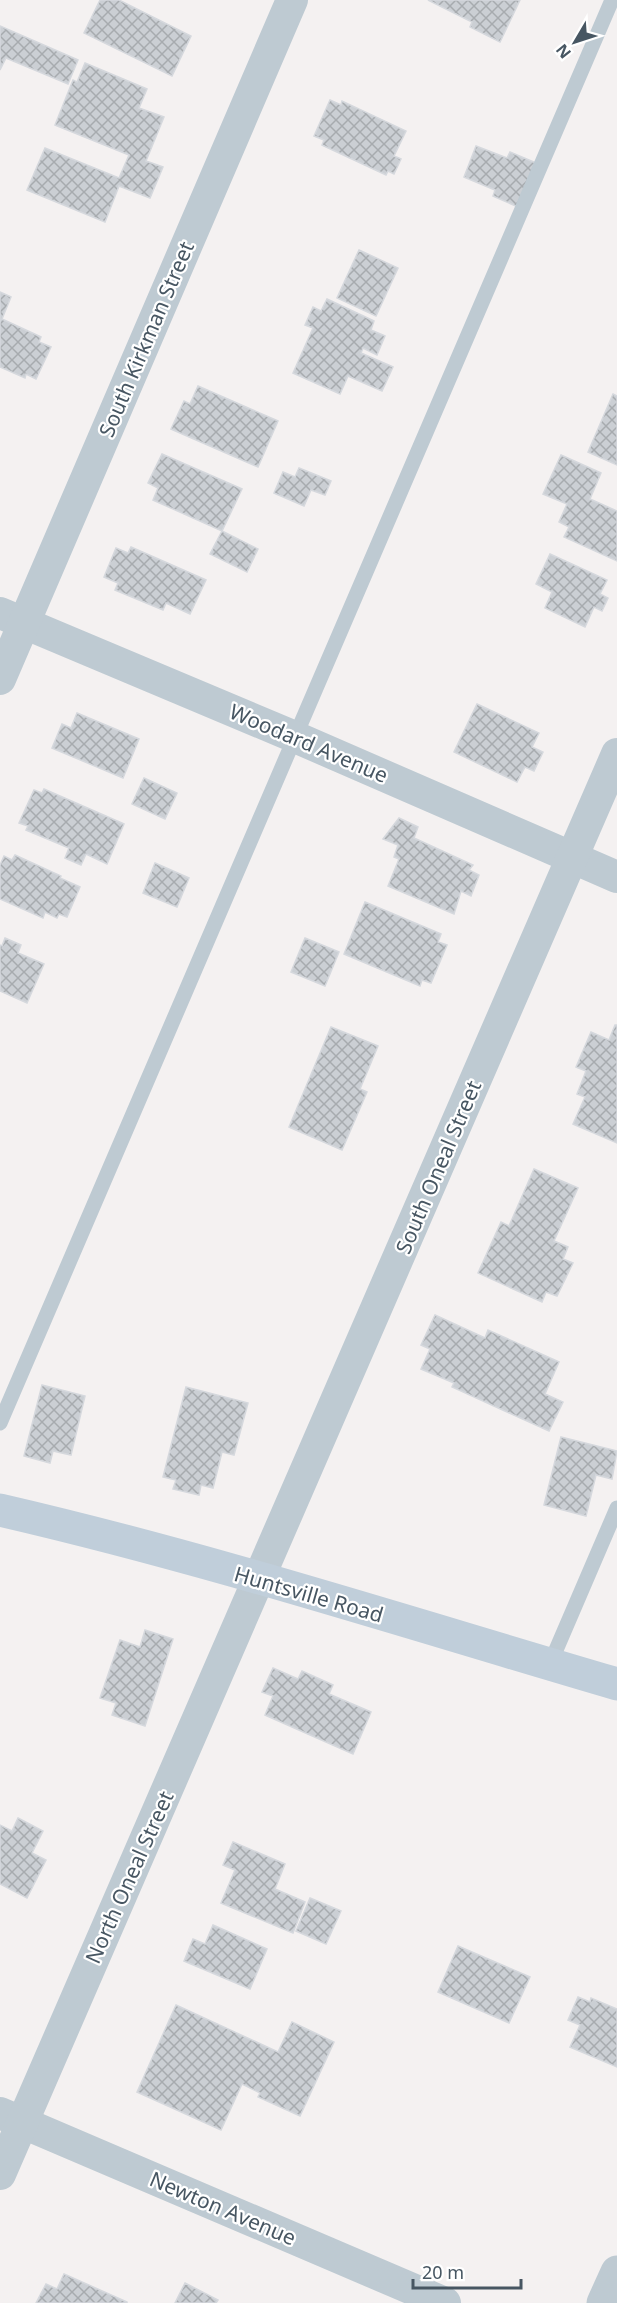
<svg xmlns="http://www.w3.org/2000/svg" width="617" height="2303" font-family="'Noto Sans',sans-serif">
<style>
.building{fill:url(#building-cross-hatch);stroke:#d5d8dd;stroke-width:1.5}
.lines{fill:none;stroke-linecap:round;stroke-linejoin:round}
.service{stroke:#becad2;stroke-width:15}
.minor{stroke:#becad2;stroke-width:32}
.tertiary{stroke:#becad2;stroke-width:33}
.secondary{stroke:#c0ceda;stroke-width:33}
.labels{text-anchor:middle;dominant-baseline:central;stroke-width:4.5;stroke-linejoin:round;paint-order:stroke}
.street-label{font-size:21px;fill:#475662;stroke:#fff}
</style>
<defs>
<pattern id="building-cross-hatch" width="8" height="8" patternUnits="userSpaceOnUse" patternTransform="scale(1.5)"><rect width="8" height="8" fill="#cbcfd4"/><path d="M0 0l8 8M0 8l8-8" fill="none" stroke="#a7abaf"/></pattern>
</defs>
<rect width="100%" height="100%" fill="#f4f1f1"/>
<g class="building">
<polygon points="100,0 119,0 191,36 172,76 84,33"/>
<polygon points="428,0 520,0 500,42 470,27 472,22"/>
<polygon points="0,26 78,60 68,84 6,58 0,70"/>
<polygon points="85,63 147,89 139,108 164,117 146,161 163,167 150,198 119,186 105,222 27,190 45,148 119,178 129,155 55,125 73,80 77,82"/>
<polygon points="330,100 341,105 342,101 406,131 394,156 401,159 394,174 388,171 386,175 322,145 324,140 314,136"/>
<polygon points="476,146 507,158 510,152 536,163 518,207 493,196 495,190 464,177"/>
<polygon points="359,250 398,268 376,316 337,298"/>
<polygon points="0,292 11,297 2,319 41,337 39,342 51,347 36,379 26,374 25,378 0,367"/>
<polygon points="327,299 374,321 371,330 385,336 377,355 363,348 361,353 393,367 382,391 348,376 340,394 293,373 313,328 305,325 313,307 321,311"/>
<polygon points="198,386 278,421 258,467 171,429 184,401 190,404"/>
<polygon points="613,394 617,396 617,465 588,452"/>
<polygon points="162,454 242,489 222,531 153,500 158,488 148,483"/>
<polygon points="561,455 601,473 590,499 617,511 617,561 564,537 569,527 559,522 567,504 543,494"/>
<polygon points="299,468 331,481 325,495 311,490 304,506 274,493 283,472 295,477"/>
<polygon points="222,531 258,549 247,572 210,554"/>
<polygon points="131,547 206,580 190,614 166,603 163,610 115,590 118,583 104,577 116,548 128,553"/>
<polygon points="550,554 607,580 600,594 608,598 602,611 594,607 585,627 545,608 552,592 536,584"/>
<polygon points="477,704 539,733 532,747 543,752 534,771 525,767 517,782 454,752"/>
<polygon points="77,713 139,739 123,778 52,748 62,724 71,728"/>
<polygon points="144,778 177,793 165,819 132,804"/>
<polygon points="44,789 124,824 107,864 86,854 81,865 65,858 69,848 26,830 28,826 19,823 34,790 42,793"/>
<polygon points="399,818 418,827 414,838 473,865 469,870 479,875 471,896 461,891 454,914 388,886 399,859 394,857 398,845 383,839"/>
<polygon points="15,855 61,876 60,878 80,887 67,917 59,914 57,918 45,912 43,918 0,899 0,865 4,856 12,860"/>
<polygon points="155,863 189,878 177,907 143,893"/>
<polygon points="365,902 441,934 438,942 447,945 431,983 422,980 420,986 344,954"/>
<polygon points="5,938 21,945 18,953 44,964 27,1003 0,991 0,945 2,946"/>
<polygon points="305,938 339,952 325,986 291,972"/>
<polygon points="615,1025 617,1025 617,1143 573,1124 585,1097 577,1094 586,1071 576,1067 591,1032 609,1040"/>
<polygon points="331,1027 378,1046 360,1089 367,1092 342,1150 289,1127"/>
<polygon points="534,1169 578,1188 554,1241 568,1247 563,1259 573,1263 557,1296 546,1292 542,1302 478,1273 501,1222 509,1226"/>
<polygon points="435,1315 485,1338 488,1330 559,1362 545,1394 563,1402 549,1431 452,1387 454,1383 421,1369 430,1349 421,1345"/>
<polygon points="42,1385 85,1396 71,1455 53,1451 50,1463 24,1456"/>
<polygon points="186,1387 248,1403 234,1455 222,1452 213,1488 201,1485 199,1495 173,1489 176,1480 163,1477"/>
<polygon points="561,1437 617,1451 612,1479 596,1475 586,1516 544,1505"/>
<polygon points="145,1630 173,1639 145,1726 112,1715 116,1703 100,1698 120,1640 140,1647"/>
<polygon points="273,1668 298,1679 302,1671 333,1685 329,1694 371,1712 353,1754 265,1715 273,1696 262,1692"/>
<polygon points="18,1818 43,1831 32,1853 46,1860 27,1898 0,1884 0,1825 12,1831"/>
<polygon points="233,1842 285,1864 275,1889 305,1902 293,1933 221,1903 235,1870 223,1865"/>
<polygon points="310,1898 341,1911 326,1944 296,1931"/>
<polygon points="213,1925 267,1949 250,1989 184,1961 193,1939 205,1944"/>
<polygon points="458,1946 530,1977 509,2023 438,1992"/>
<polygon points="578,1997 590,2002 591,1998 617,2009 617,2067 570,2047 580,2025 568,2020"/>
<polygon points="176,2005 278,2052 292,2022 334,2042 300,2116 258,2097 260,2093 242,2084 221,2130 137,2092"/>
<polygon points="64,2274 127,2302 127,2303 36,2303 46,2284 57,2289"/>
<polygon points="185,2283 218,2300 216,2303 175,2303"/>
</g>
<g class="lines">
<g class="service">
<polyline points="0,1423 612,0"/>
<polyline points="550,1664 617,1508"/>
</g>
<g class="minor">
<polyline points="0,613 295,737 617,877"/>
<polyline points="0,679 292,0"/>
<polyline points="0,2113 445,2303"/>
<polyline points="0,2174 617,754"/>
</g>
<polyline class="tertiary" points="603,2303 617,2272"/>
<path class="secondary" d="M0 1510C208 1558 412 1624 617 1684"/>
</g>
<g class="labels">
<g class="street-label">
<text transform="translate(146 339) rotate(-67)">South Kirkman Street</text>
<text transform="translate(309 743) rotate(23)">Woodard Avenue</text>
<text transform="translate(438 1167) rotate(-67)">South Oneal Street</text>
<text transform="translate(309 1594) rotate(16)">Huntsville Road</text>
<text transform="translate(129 1877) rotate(-66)">North Oneal Street</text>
<text transform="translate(223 2208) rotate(23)">Newton Avenue</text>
</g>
</g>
<g transform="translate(575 42) rotate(231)" stroke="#ffffff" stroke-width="4.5" paint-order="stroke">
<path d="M0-4.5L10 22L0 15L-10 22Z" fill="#475662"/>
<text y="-9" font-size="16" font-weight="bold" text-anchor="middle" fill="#475662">N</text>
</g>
<path d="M413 2279v9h108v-9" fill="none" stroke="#475662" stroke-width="3"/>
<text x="422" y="2279" font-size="18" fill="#475662" stroke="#ffffff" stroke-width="4.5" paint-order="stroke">20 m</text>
</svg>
